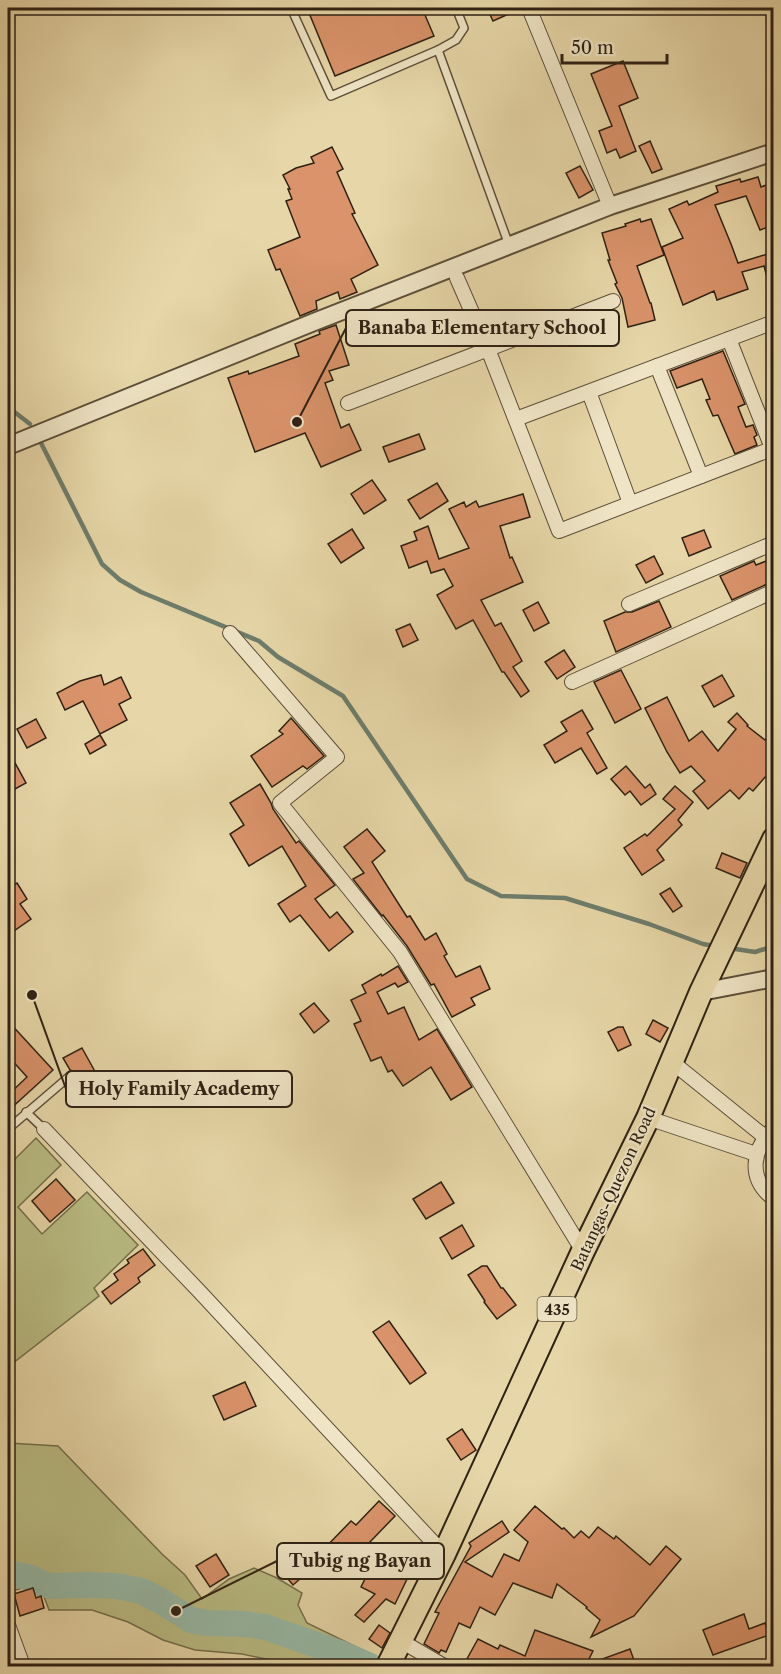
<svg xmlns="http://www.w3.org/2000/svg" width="781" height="1674" font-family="'Libre Caslon Text',serif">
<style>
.green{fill:#babd84;stroke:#746f4c;stroke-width:1.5}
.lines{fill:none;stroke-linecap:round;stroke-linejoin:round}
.stream{stroke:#6d7d6c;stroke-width:4.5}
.river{stroke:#97baa7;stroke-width:26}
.building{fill:#da936a;stroke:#2e2114;stroke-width:1.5}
.service-casing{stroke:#5c4e39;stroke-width:10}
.minor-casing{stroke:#5c4e39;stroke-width:16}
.tertiary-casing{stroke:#5c4e39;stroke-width:20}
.primary-casing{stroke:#2e2114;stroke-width:26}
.service{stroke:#efe5c6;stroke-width:7}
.minor{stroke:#efe5c6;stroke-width:14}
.tertiary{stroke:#efe5c6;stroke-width:16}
.primary{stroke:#e7d7a8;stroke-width:22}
.labels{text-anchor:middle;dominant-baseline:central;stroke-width:4.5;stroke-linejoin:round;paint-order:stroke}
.shield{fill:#efe5c6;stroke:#685c49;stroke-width:1.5}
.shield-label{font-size:15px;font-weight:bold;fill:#2e2114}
.street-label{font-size:16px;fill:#2e2114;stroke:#efe5c6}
.leader{fill:none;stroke:#2e2114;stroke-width:2}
.callout-dot{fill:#2e2114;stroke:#efe5c6;stroke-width:2}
.callout{fill:#efe5c6;stroke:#2e2114;stroke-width:2}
.callout-label{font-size:18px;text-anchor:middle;font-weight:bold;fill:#2e2114}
</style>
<rect width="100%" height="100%" fill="#e7d7a8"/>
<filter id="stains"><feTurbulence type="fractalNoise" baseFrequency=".00333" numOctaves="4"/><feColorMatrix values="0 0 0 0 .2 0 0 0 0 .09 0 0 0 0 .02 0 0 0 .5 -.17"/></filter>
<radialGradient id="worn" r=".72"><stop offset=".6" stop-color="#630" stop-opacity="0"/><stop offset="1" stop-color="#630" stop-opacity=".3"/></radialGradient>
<g class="green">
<polygon points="36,1138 61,1165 18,1207 42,1234 87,1192 138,1245 94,1288 99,1296 8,1367 8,1166"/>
<polygon points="8,1443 58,1446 162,1554 185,1575 202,1599 229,1579 254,1568 277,1578 302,1593 298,1605 307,1623 363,1650 356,1666 294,1666 289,1664 242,1654 195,1650 163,1640 128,1622 92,1610 49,1610 43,1594 38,1595 35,1587 30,1586 8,1592"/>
</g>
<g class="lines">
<g class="stream">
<polyline points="8,407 30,424"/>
<polyline points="40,441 102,564 120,580 141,592 259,641 278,657 343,696 467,879 501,896 565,898 649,924 703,944 715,946"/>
<polyline points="729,948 755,952 774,946"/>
</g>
<polyline class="river" points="8,1573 32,1578 41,1583 50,1586 87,1585 117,1586 141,1591 161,1601 191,1620 206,1623 245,1624 265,1627 340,1653 370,1666"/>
</g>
<g class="building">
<polygon points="307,8 422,8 434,36 335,76"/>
<polygon points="487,8 520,8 520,9 493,21"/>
<polygon points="623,61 638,98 619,106 636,151 620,158 616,149 607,153 599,131 612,126 591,74"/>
<polygon points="650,141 662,169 652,173 639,146"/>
<polygon points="332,147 343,169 337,172 355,213 352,214 378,265 351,279 357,292 340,299 338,292 316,301 317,309 300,316 280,269 276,270 268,250 300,237 286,201 292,199 288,189 290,189 283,175 296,168 314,163 311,157"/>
<polygon points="580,166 593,190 579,198 566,173"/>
<polygon points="758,177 761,187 774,182 774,225 760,230 746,196 715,205 731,244 738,263 774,252 774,288 770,288 764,266 742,272 748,289 717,300 714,291 683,305 662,247 683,238 669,209 687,201 689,205 718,192 716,186 740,179 741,182"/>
<polygon points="640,219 641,222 651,219 664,255 637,266 650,303 651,303 655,320 628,327 622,298 615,284 617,283 608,260 610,260 602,233 626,226 625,224"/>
<polygon points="336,325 349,365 329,371 333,380 325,383 341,428 349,424 361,450 321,467 305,433 255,452 228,378 248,371 249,374 299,356 295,344 320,334 319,331"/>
<polygon points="723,351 745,404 738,407 746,427 753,425 757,435 754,437 757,445 735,454 718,415 713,416 706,400 710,399 702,379 677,388 670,371"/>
<polygon points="419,434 425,449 389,462 383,447"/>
<polygon points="372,480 386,500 364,514 351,494"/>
<polygon points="437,483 448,501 420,519 408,500"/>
<polygon points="523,494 530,517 500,526 510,558 512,557 523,582 481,600 495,626 501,623 522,661 513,667 529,691 521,697 504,672 502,672 473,620 456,629 437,595 453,586 444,569 431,573 427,561 409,568 401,546 417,540 414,532 428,526 439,559 469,548 449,509 464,502 466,507 476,501 479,507"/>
<polygon points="352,529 364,548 341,563 328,544"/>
<polygon points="704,530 711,547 689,556 682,538"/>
<polygon points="654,556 663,574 646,583 636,565"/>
<polygon points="774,558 774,581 732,600 720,576 754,561 756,565"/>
<polygon points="659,601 671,627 616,652 604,621 625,612 632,612"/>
<polygon points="538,602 549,623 534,631 523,610"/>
<polygon points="410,624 418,640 403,647 396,630"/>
<polygon points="564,650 575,667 557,679 545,662"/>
<polygon points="621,670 641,709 615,723 594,682"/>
<polygon points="101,675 104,685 121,677 131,698 119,704 127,720 100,734 83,701 65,710 57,693 80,681"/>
<polygon points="722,675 734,696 714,707 702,686"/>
<polygon points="667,697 689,741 702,731 718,751 736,729 728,722 737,713 748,725 747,726 765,740 774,729 774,767 753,791 749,788 739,799 730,790 708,809 693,791 705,781 691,766 680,773 667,752 645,708"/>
<polygon points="582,710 593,729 587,733 607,768 597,774 581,748 555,763 544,745 567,731 561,722"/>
<polygon points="291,718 324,756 307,769 303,766 272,787 251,756 283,734 279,731"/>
<polygon points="36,719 46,738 27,748 17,729"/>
<polygon points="100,735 106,745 90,754 85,744"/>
<polygon points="8,750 26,783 15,789 8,776"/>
<polygon points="626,766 645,788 650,784 656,794 641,805 630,791 625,795 611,779"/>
<polygon points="260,784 271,803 273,809 296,843 299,841 335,885 315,899 330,918 337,912 353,932 329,951 300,915 290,922 278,904 306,886 282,846 249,866 230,834 244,825 230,803"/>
<polygon points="675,786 693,802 678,820 682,825 657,850 664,860 642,875 624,848 645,834 647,836 675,809 663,799"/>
<polygon points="367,829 385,851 372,862 407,917 410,916 425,940 436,933 447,954 444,956 456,977 480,966 490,989 471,998 475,1005 452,1017 434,984 431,985 407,946 383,915 382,916 353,879 364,873 344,847"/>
<polygon points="722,853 747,863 740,878 716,868"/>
<polygon points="17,883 27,899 20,904 31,919 8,935 8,886 9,888"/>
<polygon points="670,888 682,906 673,912 660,894"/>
<polygon points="398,966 408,982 398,987 395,983 377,992 388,1014 404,1007 419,1040 437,1029 472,1087 451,1100 431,1067 403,1086 392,1070 388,1072 381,1057 371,1061 354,1024 361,1021 351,1000 366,993 362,985 381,974 382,976"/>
<polygon points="314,1003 329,1021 314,1033 300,1014"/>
<polygon points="653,1020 668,1028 660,1042 646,1034"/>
<polygon points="8,1021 53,1070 8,1111 8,1095 27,1077 8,1056"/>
<polygon points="618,1027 623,1027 631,1045 618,1051 608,1032"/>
<polygon points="82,1048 98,1077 80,1088 75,1079 76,1072 70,1070 63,1058"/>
<polygon points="56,1179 75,1200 50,1222 32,1201"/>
<polygon points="441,1182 454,1203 426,1219 413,1199"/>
<polygon points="462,1225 474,1246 452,1259 440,1238"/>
<polygon points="143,1249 155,1265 138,1278 140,1282 111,1304 102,1292 118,1280 114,1274 129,1263 127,1260"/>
<polygon points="482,1266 487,1266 501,1288 503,1288 516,1305 497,1319 484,1302 485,1301 468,1275"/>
<polygon points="389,1321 426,1373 410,1384 373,1332"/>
<polygon points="245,1382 256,1406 224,1420 213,1396"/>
<polygon points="462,1429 476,1450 461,1460 447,1439"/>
<polygon points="379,1501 395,1516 342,1571 321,1552 351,1521 356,1525"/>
<polygon points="535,1506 562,1529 564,1528 574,1538 581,1531 589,1538 598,1527 614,1539 616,1536 650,1565 666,1546 681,1559 634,1616 591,1637 600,1620 586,1608 587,1607 557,1584 552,1598 513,1583 495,1615 480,1607 470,1628 459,1623 446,1652 441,1650 439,1653 424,1644 439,1613 435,1612 471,1546 469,1543 502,1521 509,1532 465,1562 492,1577 504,1554 519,1561 528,1542 514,1530"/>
<polygon points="296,1552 301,1557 306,1553 316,1565 293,1585 283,1573 290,1567 285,1561"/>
<polygon points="216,1554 229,1575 210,1587 196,1566"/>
<polygon points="374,1561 408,1577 395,1604 386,1599 364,1622 355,1615 375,1594 361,1587"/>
<polygon points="33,1588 36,1598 41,1596 44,1608 20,1616 14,1594"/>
<polygon points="744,1614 749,1629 765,1623 769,1635 713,1655 703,1630"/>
<polygon points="379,1625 390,1633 382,1648 369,1639"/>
<polygon points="535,1630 593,1651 586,1665 630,1649 636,1666 463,1666 478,1639 498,1649 500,1645 525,1656"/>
</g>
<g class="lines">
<defs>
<g id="service">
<polyline points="291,8 331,96 438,50 456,40 464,28 456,8"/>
<polyline points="438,50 509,245"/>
<polyline points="26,1112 44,1129"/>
<polyline points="8,1129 71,1075"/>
</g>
<g id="minor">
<polyline points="529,8 610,206"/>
<polyline points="457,278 488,349 559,531 774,448"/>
<polyline points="729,339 772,448"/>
<polyline points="657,366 701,476"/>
<polyline points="589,392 630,503"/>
<polyline points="348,403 613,301"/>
<polyline points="516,419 774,322"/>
<polyline points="629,604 774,543"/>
<polyline points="230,633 337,757 280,803 400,952 583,1251"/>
<polyline points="572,682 774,591"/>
<polyline points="672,1062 765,1137"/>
<polyline points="648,1118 756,1154"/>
<path d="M774 1128C752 1149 747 1179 774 1199"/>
<polyline points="44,1129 199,1291 444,1554"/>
<polyline points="8,1625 23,1666"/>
<polyline points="401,1641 444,1666"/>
</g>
<g id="tertiary">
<polyline points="8,446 314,322 610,206 774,152"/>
<polyline points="701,992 774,978"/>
</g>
<polyline id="primary" points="388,1666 444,1554 583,1251 648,1118 701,992 774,839"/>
</defs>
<use href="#service" class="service-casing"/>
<use href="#minor" class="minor-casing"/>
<use href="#tertiary" class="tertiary-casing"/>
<use href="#primary" class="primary-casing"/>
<use href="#service" class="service"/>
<use href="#minor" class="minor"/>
<use href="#tertiary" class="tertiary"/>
<use href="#primary" class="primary"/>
</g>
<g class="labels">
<rect class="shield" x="537.5" y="1297" width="39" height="24" rx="4.5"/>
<g class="shield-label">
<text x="557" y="1309">435</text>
</g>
<g class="street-label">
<text transform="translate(613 1189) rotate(-65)">Batangas-Quezon Road</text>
</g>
</g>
<path class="leader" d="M297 422L346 328M32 995L66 1089M176 1611L277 1561"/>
<g class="callout-dot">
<circle cx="297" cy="422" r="6"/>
<circle cx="32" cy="995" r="6"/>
<circle cx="176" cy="1611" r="6"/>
</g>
<g class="callout">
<rect x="346" y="310" width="273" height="36" rx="6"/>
<rect x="66" y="1071" width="226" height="36" rx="6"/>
<rect x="277" y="1543" width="167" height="36" rx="6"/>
</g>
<g class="callout-label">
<text x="482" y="334">Banaba Elementary School</text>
<text x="179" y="1095">Holy Family Academy</text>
<text x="360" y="1567">Tubig ng Bayan</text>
</g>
<rect width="781" height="1674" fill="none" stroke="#e7d7a8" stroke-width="30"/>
<rect x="9" y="9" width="763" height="1656" fill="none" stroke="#2e2114" stroke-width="3"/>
<rect x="15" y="15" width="751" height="1644" fill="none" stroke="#2e2114" stroke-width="1.5"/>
<path d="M562 54v9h105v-9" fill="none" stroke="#2e2114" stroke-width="3"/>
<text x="571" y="54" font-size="18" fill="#2e2114" stroke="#efe5c6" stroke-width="4.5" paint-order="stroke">50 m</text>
<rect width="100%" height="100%" filter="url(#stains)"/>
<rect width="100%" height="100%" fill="url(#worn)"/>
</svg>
